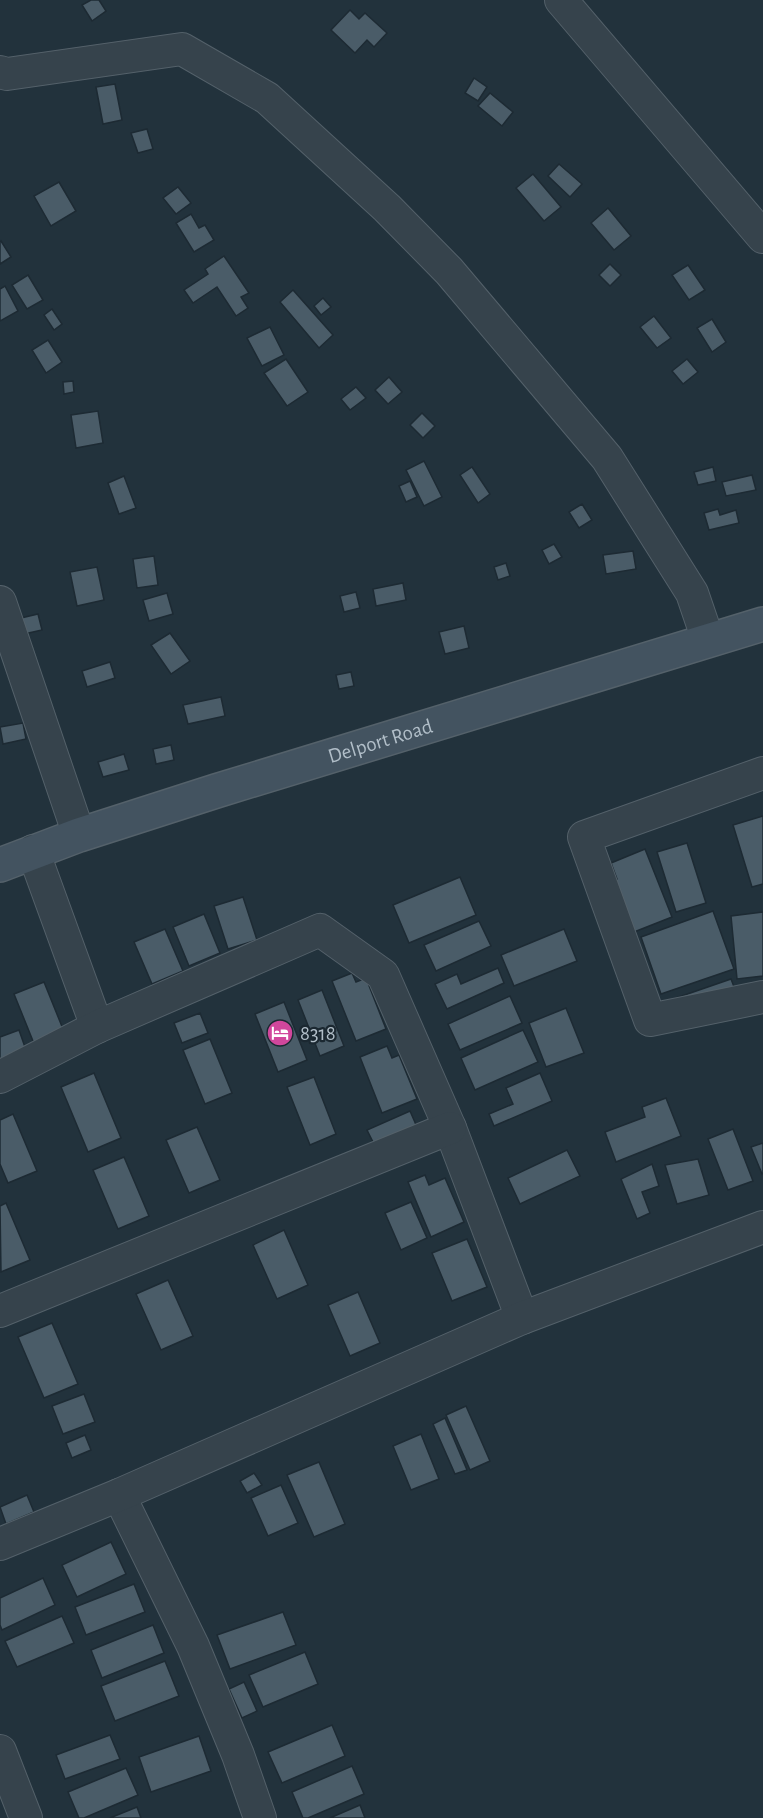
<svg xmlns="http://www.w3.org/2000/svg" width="763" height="1818" font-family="'Alegreya Sans',sans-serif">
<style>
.building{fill:#4a5c68;stroke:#1d2a33;stroke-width:1.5}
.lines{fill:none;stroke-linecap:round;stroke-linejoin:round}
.minor-casing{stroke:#54616a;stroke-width:34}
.secondary-casing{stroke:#54616a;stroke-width:36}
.minor{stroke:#36434c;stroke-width:32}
.secondary{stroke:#435360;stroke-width:33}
.labels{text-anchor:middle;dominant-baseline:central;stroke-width:4.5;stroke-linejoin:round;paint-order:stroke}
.street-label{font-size:21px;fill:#b1bec8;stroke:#1b2831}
.poi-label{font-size:21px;fill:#b1bec8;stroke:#1b2831;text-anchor:start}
</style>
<rect width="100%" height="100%" fill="#22323c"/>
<g class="building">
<polygon points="91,0 99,0 106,11 92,21 82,5"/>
<polygon points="350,10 359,19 365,13 387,33 374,47 367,40 355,53 331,30"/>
<polygon points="474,78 487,87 478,101 465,93"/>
<polygon points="115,84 122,120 103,124 96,87"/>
<polygon points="490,93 513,112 502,126 478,106"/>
<polygon points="147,129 153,149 138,153 131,133"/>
<polygon points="559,164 582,184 570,197 548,176"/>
<polygon points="533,174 561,207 544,221 516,188"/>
<polygon points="59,182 76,211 51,226 34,196"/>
<polygon points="178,187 191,203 176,214 163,198"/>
<polygon points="608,208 631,236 614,250 591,223"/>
<polygon points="191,214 199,228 205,225 214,240 194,252 176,223"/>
<polygon points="1,241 11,257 0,264 0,242"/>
<polygon points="224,256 249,293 241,297 248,308 236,316 217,287 193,303 184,290 208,274 205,269"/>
<polygon points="610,264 621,275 610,286 599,275"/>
<polygon points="688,265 705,290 689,300 672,275"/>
<polygon points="28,275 43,300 27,309 12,285"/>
<polygon points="5,286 18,311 0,321 0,289"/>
<polygon points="293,290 333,335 319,348 280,302"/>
<polygon points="323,298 331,307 321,315 314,306"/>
<polygon points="52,309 62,324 54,330 44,315"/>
<polygon points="654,316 671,338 657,348 640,327"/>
<polygon points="712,319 726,342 712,352 697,328"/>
<polygon points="270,327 284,355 262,366 247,338"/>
<polygon points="48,340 62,362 46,373 32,350"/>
<polygon points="286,359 308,392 287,406 264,373"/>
<polygon points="687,359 698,372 683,384 672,371"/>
<polygon points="389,377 402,392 388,404 375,390"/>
<polygon points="73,381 74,392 64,394 63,382"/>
<polygon points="356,387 366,398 350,410 341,399"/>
<polygon points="98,411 103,443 76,448 71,415"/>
<polygon points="422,413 435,426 423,438 410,425"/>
<polygon points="424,461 442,497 424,506 406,470"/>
<polygon points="472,467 490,494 478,503 460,475"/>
<polygon points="713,467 716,481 698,485 694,472"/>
<polygon points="752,475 756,490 726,496 722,482"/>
<polygon points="124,476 136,508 119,514 108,483"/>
<polygon points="410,481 417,497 406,502 399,486"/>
<polygon points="582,504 592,520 579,528 569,512"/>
<polygon points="718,509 720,515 736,510 739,523 709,530 704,513"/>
<polygon points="554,544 562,557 549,564 542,550"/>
<polygon points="633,551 636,569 606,574 603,555"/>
<polygon points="154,556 158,585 137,588 133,559"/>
<polygon points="506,563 510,576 498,580 494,567"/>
<polygon points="97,567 104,600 77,606 70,572"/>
<polygon points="403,583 406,600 376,606 373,589"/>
<polygon points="356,592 360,608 344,612 340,596"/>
<polygon points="167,593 173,614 149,621 143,600"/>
<polygon points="38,614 42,630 24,634 21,618"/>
<polygon points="464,626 469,648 445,654 439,632"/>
<polygon points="170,633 190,661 171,674 151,645"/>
<polygon points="110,662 115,678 87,687 82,671"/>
<polygon points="351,672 354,686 339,689 336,675"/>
<polygon points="221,697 225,716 188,724 183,705"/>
<polygon points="23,723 26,739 3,744 0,727"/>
<polygon points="171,745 174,760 156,764 153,749"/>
<polygon points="124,754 129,770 103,777 98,762"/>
<polygon points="763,816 763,884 752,887 733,825"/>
<polygon points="687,843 706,903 676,912 657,852"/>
<polygon points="645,849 672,917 634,932 608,883 617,879 611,863"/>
<polygon points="460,877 476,915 409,943 393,905"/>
<polygon points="243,897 257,940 228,949 214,906"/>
<polygon points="713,911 734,969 661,994 641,937"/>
<polygon points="763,912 763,976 737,979 731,916"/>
<polygon points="204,914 220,953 189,966 173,927"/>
<polygon points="479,921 491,946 436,971 424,945"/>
<polygon points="165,929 183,971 152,984 134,942"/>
<polygon points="564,929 577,961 514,986 501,955"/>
<polygon points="498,968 504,983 447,1009 435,984 457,974 461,984"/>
<polygon points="352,973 356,982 366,978 386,1029 356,1041 332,981"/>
<polygon points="731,979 736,992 673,999"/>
<polygon points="44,982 65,1034 35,1046 14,994"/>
<polygon points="322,990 344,1046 320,1056 298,1000"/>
<polygon points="510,996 522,1023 460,1050 448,1024"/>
<polygon points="284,1002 307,1060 278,1072 255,1014"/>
<polygon points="566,1008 584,1053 546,1067 529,1023"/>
<polygon points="200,1013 208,1033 182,1043 174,1023"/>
<polygon points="19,1030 26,1050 0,1059 0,1037"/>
<polygon points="523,1030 538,1062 475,1090 461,1058"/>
<polygon points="210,1039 232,1093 205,1104 183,1050"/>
<polygon points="387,1046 392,1058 399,1055 417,1099 382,1113 360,1057"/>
<polygon points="94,1073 121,1138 88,1152 61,1087"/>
<polygon points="540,1073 552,1101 494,1126 489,1114 513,1104 506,1088"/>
<polygon points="314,1077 336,1134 310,1145 287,1087"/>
<polygon points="666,1098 681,1136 616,1162 605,1132 645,1117 642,1107"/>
<polygon points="410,1111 417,1127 375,1146 367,1130"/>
<polygon points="13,1114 37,1171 8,1183 0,1164 0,1120"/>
<polygon points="197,1127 220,1180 189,1193 166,1140"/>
<polygon points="733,1129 753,1181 728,1190 708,1139"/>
<polygon points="763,1143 763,1173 762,1174 751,1147"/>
<polygon points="567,1150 580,1176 520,1204 508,1178"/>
<polygon points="124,1157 149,1216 118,1229 93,1170"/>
<polygon points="698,1159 709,1195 677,1204 665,1165"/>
<polygon points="652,1164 659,1186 642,1192 650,1213 637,1219 621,1179"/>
<polygon points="425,1175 429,1185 445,1178 464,1222 431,1237 408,1182"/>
<polygon points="411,1202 427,1238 401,1250 385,1213"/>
<polygon points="6,1203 30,1260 1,1272 0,1206"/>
<polygon points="284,1230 308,1285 277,1299 253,1245"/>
<polygon points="467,1239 487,1287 452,1301 432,1253"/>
<polygon points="168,1280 193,1336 161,1350 136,1294"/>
<polygon points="358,1292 380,1343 350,1356 328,1305"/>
<polygon points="52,1323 78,1384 44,1398 18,1337"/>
<polygon points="84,1394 95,1422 63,1434 52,1406"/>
<polygon points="466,1406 490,1461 470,1470 446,1415"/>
<polygon points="445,1418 467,1470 455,1474 433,1424"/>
<polygon points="421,1434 439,1479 411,1490 393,1446"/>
<polygon points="85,1435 91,1450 72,1458 66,1443"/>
<polygon points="319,1462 345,1524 314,1537 287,1475"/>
<polygon points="254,1473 262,1485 247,1493 240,1481"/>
<polygon points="281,1485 298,1523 268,1536 251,1498"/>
<polygon points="27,1495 34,1512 6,1524 0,1507"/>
<polygon points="111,1542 126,1574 77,1597 62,1565"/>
<polygon points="43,1578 55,1605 2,1630 0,1625 0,1598"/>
<polygon points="134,1584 145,1612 86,1635 75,1607"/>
<polygon points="283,1612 296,1645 230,1669 217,1635"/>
<polygon points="62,1616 74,1643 17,1667 5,1641"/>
<polygon points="153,1625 164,1653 102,1678 91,1650"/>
<polygon points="305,1652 318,1684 263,1707 249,1675"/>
<polygon points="165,1661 179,1696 115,1721 101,1686"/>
<polygon points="244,1682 257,1711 242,1718 229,1689"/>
<polygon points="332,1725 345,1756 282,1783 268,1752"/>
<polygon points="110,1735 120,1759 65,1779 56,1755"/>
<polygon points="199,1736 211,1771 151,1792 139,1757"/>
<polygon points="352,1766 364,1794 308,1818 303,1818 292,1792"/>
<polygon points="126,1768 138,1795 84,1818 79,1818 68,1792"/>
<polygon points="360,1805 365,1818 330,1818"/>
<polygon points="137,1807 141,1818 110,1818"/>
</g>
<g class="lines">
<defs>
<g id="minor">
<polyline points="561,0 763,237"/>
<polyline points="0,72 7,74 182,49 267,98 387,208 449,271 607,458 692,593 708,640"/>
<polyline points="0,602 79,835"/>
<polyline points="763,773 584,837 650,1020 763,997"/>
<polyline points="33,851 97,1027"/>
<polyline points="0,1077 97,1027 320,930 383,975 450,1128 522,1318"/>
<polyline points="0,1311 450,1128"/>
<polyline points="119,1495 193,1646 238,1755 260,1818"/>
<polyline points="0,1544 119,1495 522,1318 763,1227"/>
<polyline points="0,1751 26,1818"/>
</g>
<g id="secondary">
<path id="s1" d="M0 865 79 835 216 791 763 624"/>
</g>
</defs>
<use href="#minor" class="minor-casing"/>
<use href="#secondary" class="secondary-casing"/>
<use href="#minor" class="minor"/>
<use href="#secondary" class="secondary"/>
</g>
<defs>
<symbol id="hotel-disc" viewBox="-11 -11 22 22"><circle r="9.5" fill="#d1479c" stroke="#1b2831"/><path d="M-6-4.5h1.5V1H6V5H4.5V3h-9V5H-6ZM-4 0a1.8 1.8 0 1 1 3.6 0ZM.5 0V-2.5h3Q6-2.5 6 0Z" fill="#fff"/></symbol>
</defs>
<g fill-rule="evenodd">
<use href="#hotel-disc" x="265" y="1018" width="30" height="30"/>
</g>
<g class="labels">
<g class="street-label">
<text stroke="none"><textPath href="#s1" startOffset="400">Delport Road</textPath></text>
</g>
<g class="poi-label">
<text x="300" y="1033">8318</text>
</g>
</g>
</svg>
